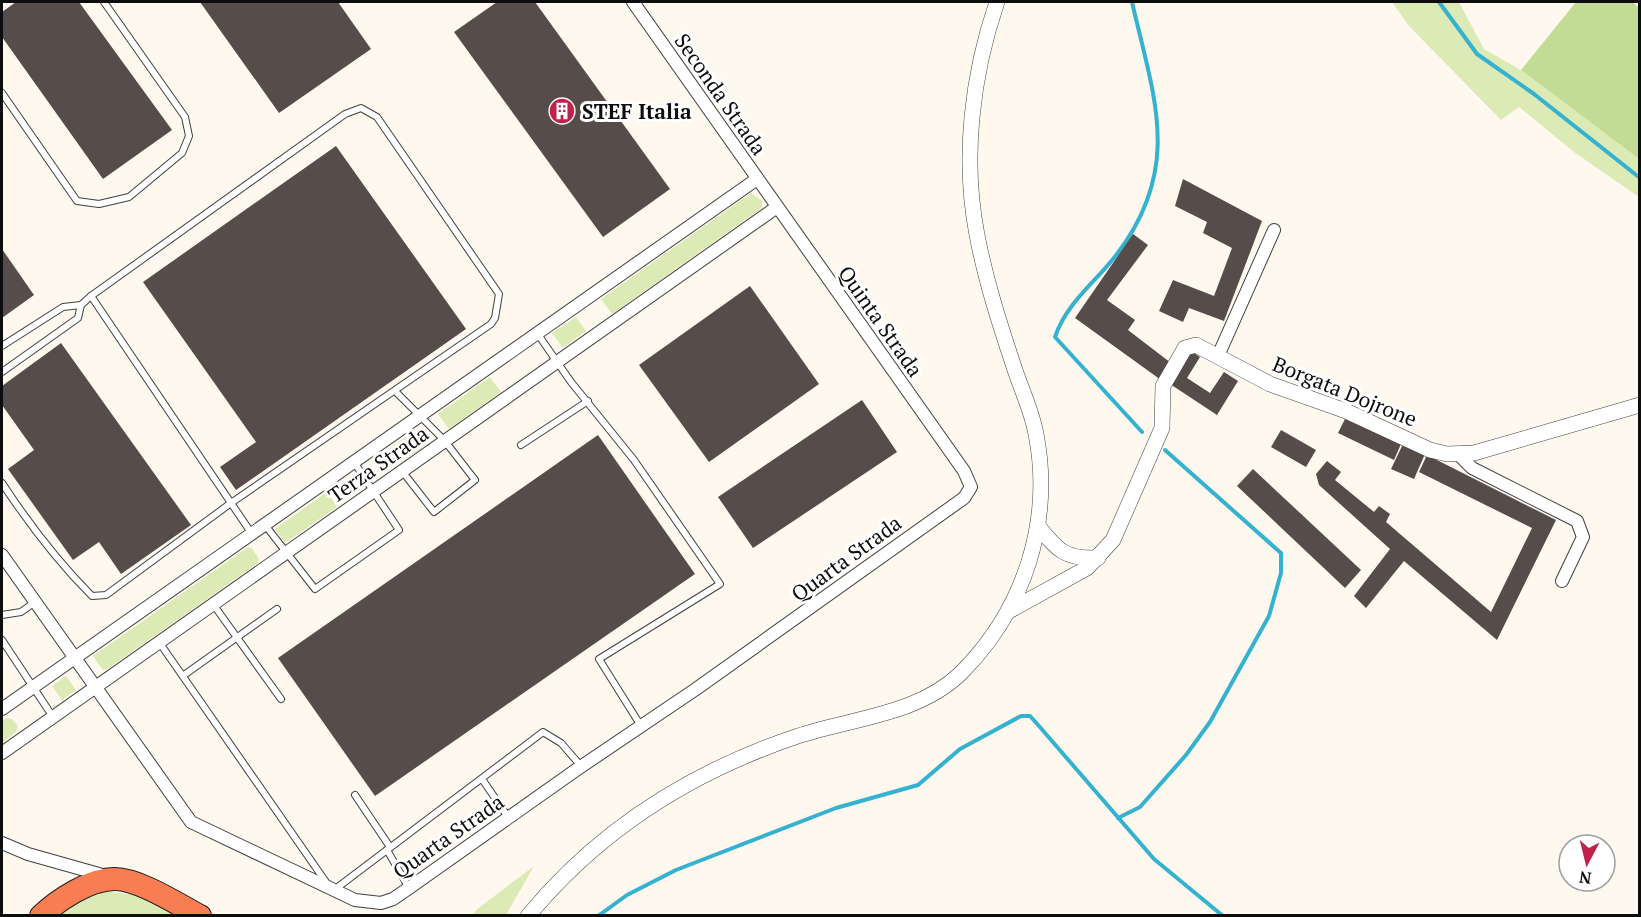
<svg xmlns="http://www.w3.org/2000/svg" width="1641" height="917" font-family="'PT Serif',serif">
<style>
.green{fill:#dceab6}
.forest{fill:#c3dc95}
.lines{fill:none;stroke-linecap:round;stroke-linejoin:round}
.stream{stroke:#36b2d1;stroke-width:4}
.building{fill:#564c49}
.service-casing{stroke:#404040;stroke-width:8}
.minor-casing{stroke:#404040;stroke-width:14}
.tertiary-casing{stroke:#404040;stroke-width:16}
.motorway-casing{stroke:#1e1e1e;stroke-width:24}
.service{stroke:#fff;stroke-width:6}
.minor{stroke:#fff;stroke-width:12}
.tertiary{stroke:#fff;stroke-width:15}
.motorway{stroke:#f87d53;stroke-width:22}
.labels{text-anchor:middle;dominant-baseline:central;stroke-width:6;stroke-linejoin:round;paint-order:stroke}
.street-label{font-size:21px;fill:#0d0d0d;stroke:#fff}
.poi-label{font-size:21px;font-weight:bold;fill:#0d0d0d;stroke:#fff;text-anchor:start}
</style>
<rect width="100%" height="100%" fill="#fff8ee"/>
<g class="green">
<polygon points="1392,2 1459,2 1484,49 1521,70 1639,159 1639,197 1574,152 1519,107 1501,120 1409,26"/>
<polygon points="751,193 762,201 762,208 612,314 601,299"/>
<polygon points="576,317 586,331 563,348 552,333"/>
<polygon points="490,377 501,392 449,429 438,414"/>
<polygon points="413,432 423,447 400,462 390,448"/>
<polygon points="327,492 337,507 285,543 275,529"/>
<polygon points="248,547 252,548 259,559 258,563 106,670 102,669 93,656"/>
<polygon points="66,676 76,690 62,700 52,686"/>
<polygon points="6,718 12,719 18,726 16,732 2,743 2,721"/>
<polygon points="534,866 506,915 473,915 476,910"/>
<polygon points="101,891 138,895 178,916 53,916 67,903"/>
</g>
<polygon class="forest" points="1576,2 1633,2 1639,8 1639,159 1521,70"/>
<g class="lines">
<g class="stream">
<path d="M1132 2C1154 98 1183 167 1117 254 1095 283 1067 302 1055 337L1142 432"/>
<polyline points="1439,2 1477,54 1534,94 1640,178"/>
<polyline points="1118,818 1140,807 1186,755 1210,722 1269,616 1281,573 1281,553 1165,450"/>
<polyline points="598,916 627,895 676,870 836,808 918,785 960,749 1021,716 1030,716 1039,726 1154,859 1223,916"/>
</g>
</g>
<g class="building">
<polygon points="16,2 79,2 172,130 103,179 2,37 2,12"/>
<polygon points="200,2 338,2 371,49 279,113"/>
<polygon points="497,2 535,2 670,189 603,237 454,32"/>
<polygon points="336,146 466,329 236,490 220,467 256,442 143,282"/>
<polygon points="1183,179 1262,221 1224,321 1189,308 1183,322 1159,311 1173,280 1214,296 1232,248 1203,233 1207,222 1175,206"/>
<polygon points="1133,234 1148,245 1107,300 1135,320 1128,330 1171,363 1161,380 1075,318"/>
<polygon points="2,249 34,295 2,318"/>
<polygon points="750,286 819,384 709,462 639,365"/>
<polygon points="61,343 191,525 121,574 99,542 73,560 8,469 34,450 2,405 2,386"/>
<polygon points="1188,349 1200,357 1187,378 1210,393 1224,372 1238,381 1217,415 1167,382"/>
<polygon points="862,400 897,452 753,548 718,497"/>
<polygon points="1346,417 1401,444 1394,460 1338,433"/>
<polygon points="1281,430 1316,450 1306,467 1271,447"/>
<polygon points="598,435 695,574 375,796 278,658"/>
<polygon points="1403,444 1425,454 1414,479 1391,469"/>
<polygon points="1427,455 1556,520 1497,640 1404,561 1366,608 1354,596 1390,549 1319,485 1316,474 1327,461 1341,472 1335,480 1374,512 1379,506 1390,514 1386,522 1491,612 1532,528 1419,472"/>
<polygon points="1253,469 1361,570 1345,588 1237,486"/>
</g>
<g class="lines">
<defs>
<g id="service">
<polyline points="2,93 77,201 99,204 129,197 182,153 189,136 185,117 104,2"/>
<polyline points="537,333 571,382 634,460 720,584 599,659 641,726"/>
<polyline points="2,346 63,307 81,305"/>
<polyline points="2,372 78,318 81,305 91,296 252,534"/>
<polyline points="395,391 444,440 475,480 434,512 402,471"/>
<polyline points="521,445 588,401"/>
<path d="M2 483C29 524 57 561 92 596L106 595 231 503 491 324 495 318 499 294 377 117 361 108 345 114 91 296"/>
<polyline points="265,525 315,589 399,530 354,462"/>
<polyline points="213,604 281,699"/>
<polyline points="2,615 21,612 35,602"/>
<polyline points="2,640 53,717"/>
<polyline points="159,642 328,885"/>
<polyline points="184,675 277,609"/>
<polyline points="482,779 508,817"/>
<polyline points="355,795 390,847"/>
<polyline points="387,850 409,888"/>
<polyline points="334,890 543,732 561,743 581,766"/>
</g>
<g id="minor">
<polyline points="1218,356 1274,230"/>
<polyline points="1459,455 1472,468 1577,521 1583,537 1562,581"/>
<polyline points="2,555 191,822 355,900 381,903 393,899 409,888 576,770 696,689 964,498 971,487 964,471 633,2"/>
<polyline points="2,709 757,179"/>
<polyline points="2,753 777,207"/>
<polyline points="2,843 28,854 106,876"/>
</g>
<g id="tertiary">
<path d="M1038 526C1058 551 1065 559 1098 558"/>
<polyline points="1009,611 1087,568 1113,540 1162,428 1163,386 1185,348 1196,345 1270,384 1346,411 1430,450 1447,454 1474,453 1640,405"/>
<path d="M528 916C599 830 693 771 798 736 852 718 918 715 961 673 1024 610 1053 522 1036 434 1032 412 1022 391 1015 370 1000 325 986 282 977 235 962 158 972 75 997 2"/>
</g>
<path id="motorway" d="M41 916C59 899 90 879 115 879 139 879 179 905 200 916"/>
</defs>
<use href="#service" class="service-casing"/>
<use href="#minor" class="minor-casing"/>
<use href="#tertiary" class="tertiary-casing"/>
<use href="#motorway" class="motorway-casing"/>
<use href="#service" class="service"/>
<use href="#minor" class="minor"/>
<use href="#tertiary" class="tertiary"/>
<use href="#motorway" class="motorway"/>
</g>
<defs>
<symbol id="building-disc" viewBox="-11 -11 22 22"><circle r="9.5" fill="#c1224a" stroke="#fff"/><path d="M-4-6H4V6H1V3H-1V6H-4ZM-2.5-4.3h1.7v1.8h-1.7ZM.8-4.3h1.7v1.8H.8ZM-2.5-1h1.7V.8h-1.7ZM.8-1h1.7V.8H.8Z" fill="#fff"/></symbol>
</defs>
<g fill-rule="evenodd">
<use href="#building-disc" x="547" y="96" width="30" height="30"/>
</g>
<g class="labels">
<g class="street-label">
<text transform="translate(721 94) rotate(55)">Seconda Strada</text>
<text transform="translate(881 321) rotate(55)">Quinta Strada</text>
<text transform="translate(1345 391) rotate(22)">Borgata Dojrone</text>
<text transform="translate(378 464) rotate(-35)">Terza Strada</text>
<text transform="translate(846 558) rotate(-36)">Quarta Strada</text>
<text transform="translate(448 836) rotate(-35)">Quarta Strada</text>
</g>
<g class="poi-label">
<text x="582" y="111">STEF Italia</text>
</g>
</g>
<rect width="1641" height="917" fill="none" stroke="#0d0d0d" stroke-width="6"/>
<g transform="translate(1587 863) rotate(187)"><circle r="28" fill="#ffffff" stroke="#9e9e9e" stroke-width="1.5"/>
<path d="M0-4.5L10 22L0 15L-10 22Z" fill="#c1224a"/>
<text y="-9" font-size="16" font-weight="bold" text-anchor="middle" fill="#0d0d0d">N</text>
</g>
</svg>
